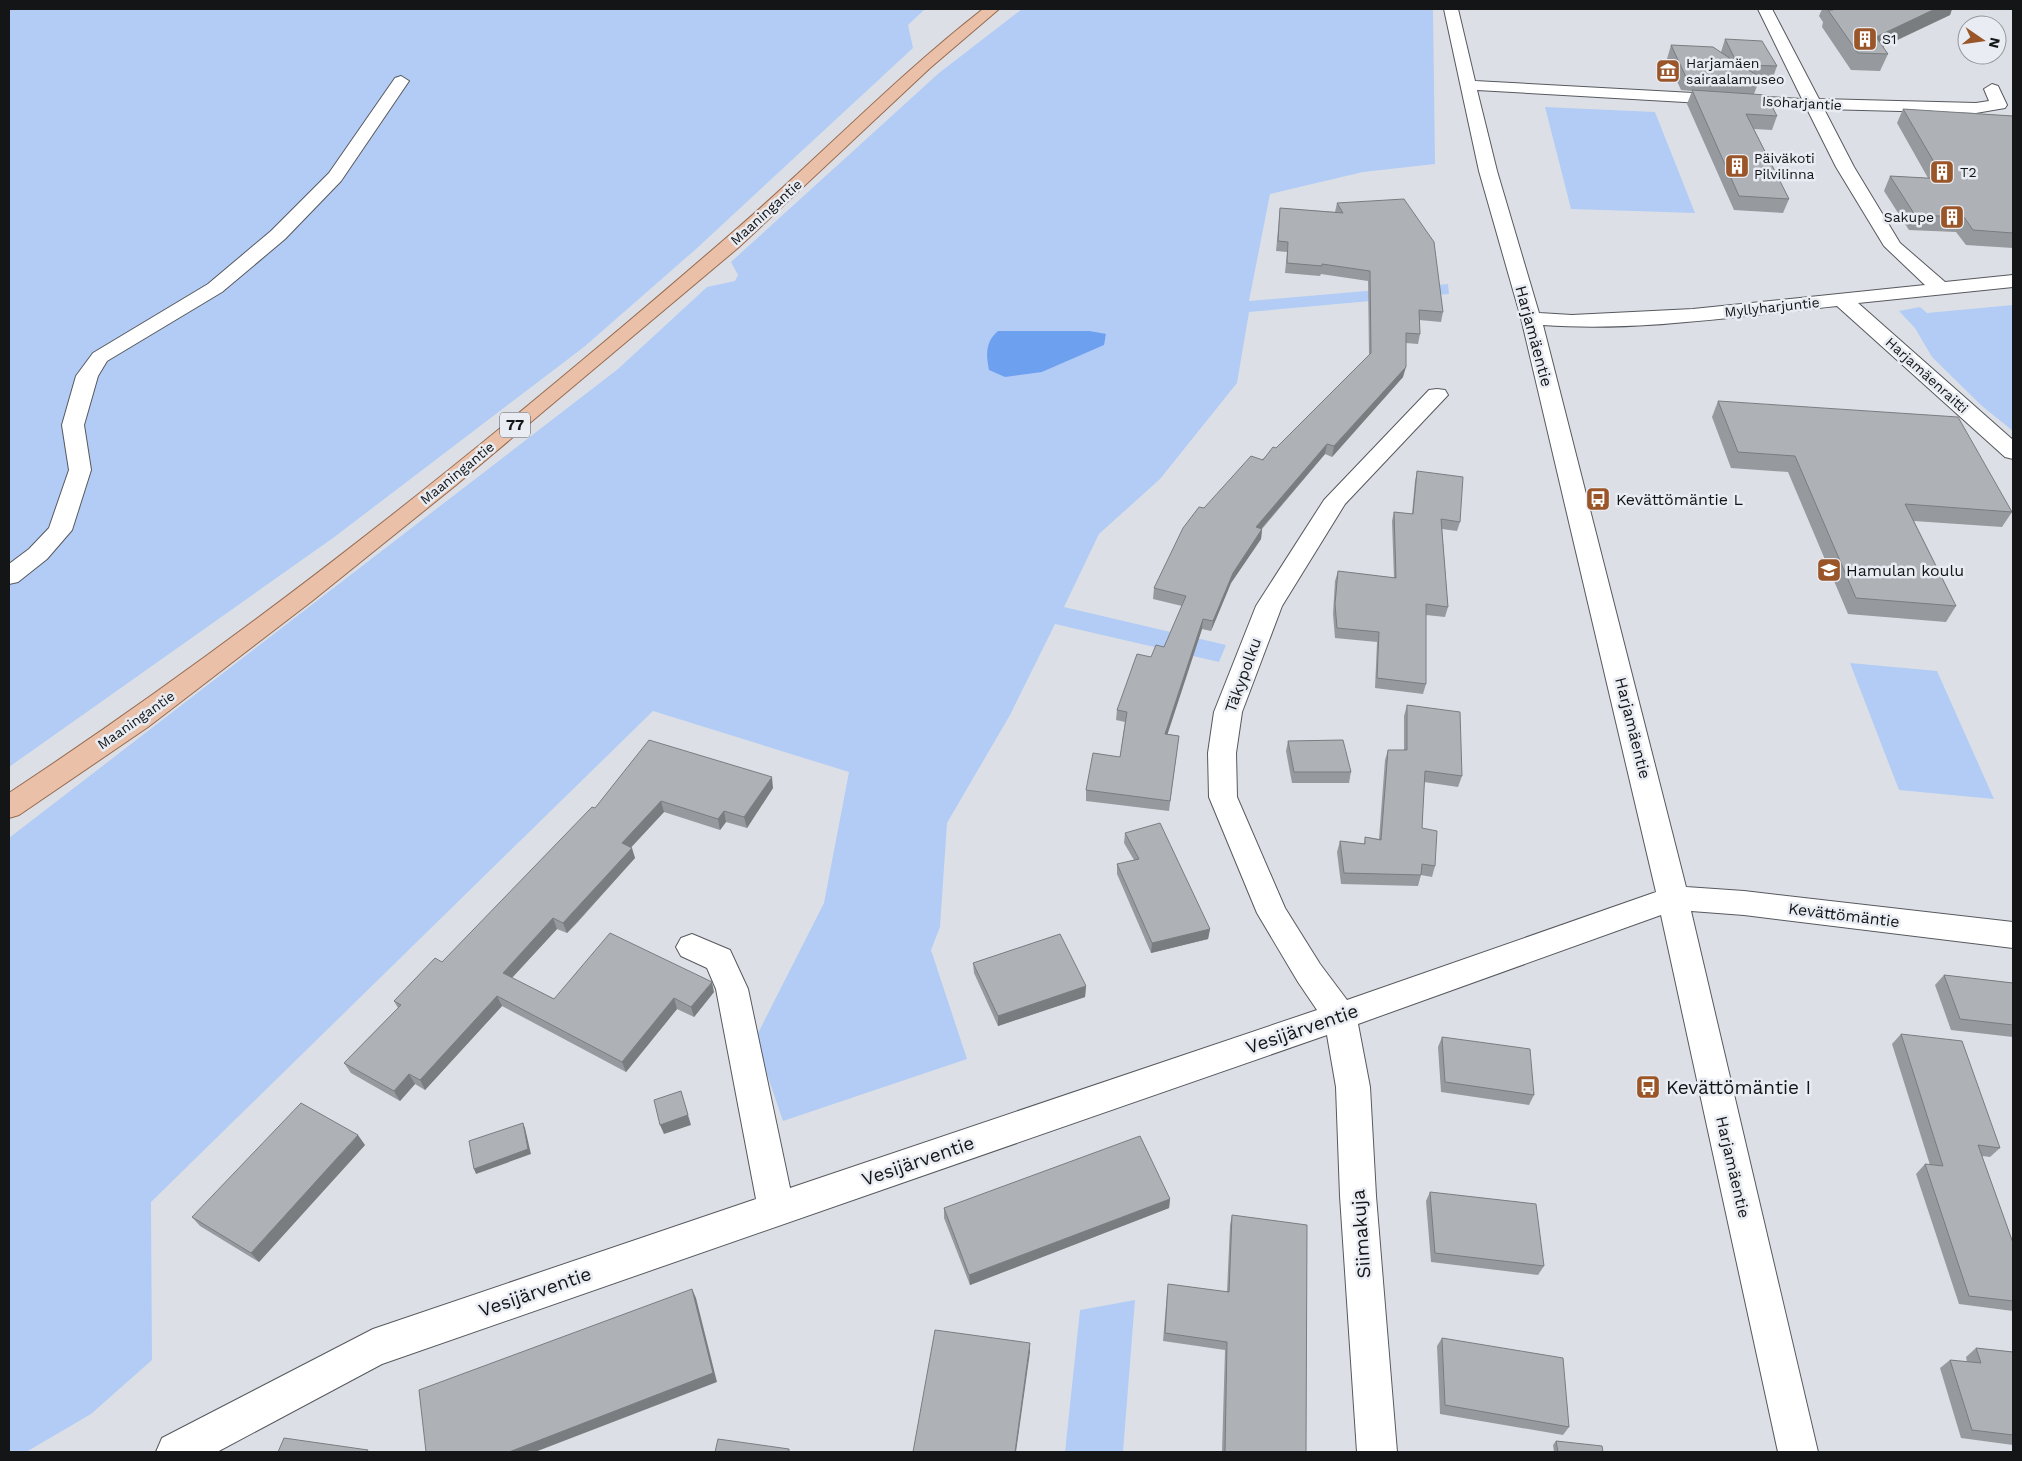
<svg xmlns="http://www.w3.org/2000/svg" width="2022" height="1461" font-family="'Work Sans',sans-serif">
<style>
.green{fill:#b2ccf5;fill-rule:evenodd}
.water{fill:#6ea0f0}
.lines{fill:none;stroke-linecap:round;stroke-linejoin:round}
.minor-casing{stroke:#56595e;stroke-width:2}
.major-casing{stroke:#966a50;stroke-width:2}
.minor{fill:#fff;fill-rule:evenodd}
.major{fill:#eac1a8;fill-rule:evenodd}
.wall{fill:#96999d}
.shaded-wall{fill:#7a7d80}
.building{fill:#aeb2b7;stroke:#7a7d80}
.labels{text-anchor:middle;dominant-baseline:central;stroke-width:5;stroke-linejoin:round;paint-order:stroke}
.far-poi-label{font-size:14px;fill:#131517;stroke:#e9edf3;text-anchor:start}
.far-street-label{font-size:14px;fill:#131517;stroke:#e9edf3}
.shield{fill:#e9edf3;stroke:#535659;stroke-width:1}
.shield-label{font-size:15px;font-weight:bold;fill:#131517}
.street-label{font-size:16px;fill:#131517;stroke:#e9edf3}
.poi-label{font-size:16px;fill:#131517;stroke:#e9edf3;text-anchor:start}
.near-street-label{font-size:19px;fill:#131517;stroke:#e9edf3}
.near-poi-label{font-size:19px;fill:#131517;stroke:#e9edf3;text-anchor:start}
</style>
<rect width="100%" height="100%" fill="#dce0e6"/>
<g class="green">
<polygon points="9,9 925,9 908,25 913,48 696,249 584,347 333,538 9,767"/>
<path d="M1022 9H1433L1435 164 1363 172 1270 194 1249 301 1448 284 1449 294 1249 312 1237 383 1160 479 1099 534 1064 607 1226 645 1219 662 1055 624 1010 715 947 823 940 927 931 950 967 1059 783 1121 755 1039 824 903 849 772 653 711 151 1202 152 1360 91 1414 26 1452H9V838L618 369 707 287 735 281 738 275 731 262 939 73ZM1022 331H1090L1106 335 1103 345 1042 372Z"/>
<polygon points="1545,107 1655,112 1695,213 1571,209"/>
<polygon points="2013,305 2013,431 1982,406 1932,357 1915,328 1899,311 1920,307 1927,313"/>
<polygon points="1850,663 1937,671 1994,799 1899,790"/>
<polygon points="1135,1300 1123,1452 1065,1452 1080,1310"/>
</g>
<path class="water" d="M998 331H1090L1106 334 1104 345 1042 372 1005 377 989 370C986 355 985 342 998 331Z"/>
<g class="lines">
<defs>
<g id="minor">
<path d="M1444 9H1458L1475 81 1802 99 1758 9H1772L1819 99 1976 103 1989 101 1984 89 1992 84 1998 86 2007 105 2005 108 1976 113 1824 109 1854 167 1900 243 1945 282 2013 275V287L1858 303 2013 440V459L2005 457 1837 306C1741 316 1639 332 1543 325L1686 887 1744 891 2013 922V948L1744 915 1691 911 1818 1452H1778L1661 915 1358 1024 1370 1087 1376 1196 1397 1452H1357L1340 1196 1336 1087 1327 1035 382 1364 217 1452H156L162 1438 373 1329 756 1199 716 989 707 968 681 956 676 947 681 938 692 934 730 950 748 989 790 1188 1317 1010 1298 982 1257 913 1209 797 1208 753 1214 712 1256 606 1324 500 1429 390 1437 389 1445 390 1448 395 1345 504 1282 606 1242 712 1236 753 1237 797 1285 908 1320 964 1347 1000 1656 892 1521 318 1479 171ZM1477 90 1807 109 1836 167 1884 246 1925 285 1693 309 1572 315 1539 313 1497 171Z"/>
<polygon points="401,76 409,81 341,181 285,239 222,292 107,361 98,376 84,425 91,470 72,530 47,559 18,582 9,584 9,564 29,549 49,528 69,470 62,425 76,376 93,353 208,284 271,231 329,173 395,78"/>
</g>
<path id="major" d="M983 9H999L930 68 739 247 456 485 312 601 148 727 19 815 9 818V793C261 627 497 436 725 239 813 164 892 80 983 9Z"/>
</defs>
<use href="#minor" class="minor-casing"/>
<use href="#major" class="major-casing"/>
<use href="#minor" class="minor"/>
<use href="#major" class="major"/>
</g>
<g class="wall">
<polygon points="1822,9 1952,9 1950,15 1883,47 1888,54 1880,71 1851,70 1822,27 1823,22 1819,16"/>
<polygon points="1725,39 1777,66 1772,80 1758,79 1759,81 1754,94 1777,116 1772,130 1754,129 1789,199 1783,213 1734,210 1687,104 1692,91 1681,90 1667,59 1671,45 1721,52"/>
<polygon points="1903,109 2013,116 2013,248 1966,245 1956,232 1909,230 1884,191 1890,176 1928,178 1897,123"/>
<polygon points="1337,203 1443,312 1441,322 1419,320 1420,334 1418,344 1406,343 1403,377 1332,457 1325,454 1262,529 1261,539 1231,583 1211,631 1202,629 1167,734 1179,736 1169,811 1086,801 1086,790 1120,757 1125,722 1116,720 1117,710 1151,657 1164,647 1182,606 1153,599 1154,588 1204,508 1276,448 1369,355 1368,281 1321,274 1320,276 1285,273 1287,252 1276,251 1280,208 1335,212"/>
<polygon points="1718,401 2012,512 2002,527 1914,521 1956,606 1946,622 1848,614 1788,472 1731,468 1712,417"/>
<polygon points="1417,471 1460,522 1457,531 1442,529 1448,607 1445,617 1426,615 1426,684 1423,694 1375,688 1377,642 1335,638 1333,614 1335,581 1338,571 1394,578 1392,521 1394,512 1412,514 1415,481"/>
<polygon points="1407,705 1462,776 1458,787 1424,782 1422,828 1435,866 1432,877 1421,875 1418,886 1341,884 1337,852 1340,841 1364,844 1365,837 1379,839 1385,760 1388,750 1404,750 1404,716"/>
<polygon points="1288,741 1351,772 1349,783 1292,783 1286,751"/>
<polygon points="773,788 747,828 726,822 720,830 664,812 631,847 635,858 577,923 567,933 557,929 512,978 554,999 714,992 694,1017 677,1009 626,1072 502,1006 425,1090 415,1084 400,1101 351,1073 344,1063 398,1008 394,1001 442,962 595,808"/>
<polygon points="1125,833 1210,929 1208,939 1151,953 1117,874 1117,864 1134,860 1124,843"/>
<polygon points="973,963 1086,986 1085,997 998,1026 974,973"/>
<polygon points="1944,975 2013,983 2013,1037 1951,1030 1935,985"/>
<polygon points="1901,1034 2000,1148 1990,1157 1982,1156 2013,1243 2013,1311 1959,1304 1916,1174 1925,1164 1930,1165 1892,1044"/>
<polygon points="1442,1037 1534,1095 1529,1105 1441,1092 1438,1047"/>
<polygon points="365,1145 259,1262 200,1226 192,1217"/>
<polygon points="1430,1192 1544,1266 1538,1275 1431,1262 1426,1201"/>
<polygon points="1170,1199 1169,1208 970,1285 944,1218 944,1208"/>
<polygon points="1232,1215 1306,1452 1222,1452 1225,1350 1163,1341 1167,1293 1168,1284 1227,1292 1230,1225"/>
<polygon points="1442,1338 1569,1427 1563,1435 1440,1414 1437,1346"/>
<polygon points="1976,1348 2013,1352 2013,1445 1961,1438 1940,1368 1950,1360 1967,1362 1966,1357"/>
<polygon points="1556,1441 1603,1452 1554,1452 1553,1445"/>
</g>
<g class="shaded-wall">
<polygon points="1935,9 1952,9 1950,15 1869,53 1876,37"/>
<polygon points="1406,367 1403,377 1332,457 1334,446"/>
<polygon points="1327,444 1325,454 1254,537 1256,527"/>
<polygon points="1262,529 1261,539 1231,583 1211,631 1213,621 1233,573"/>
<polygon points="1203,619 1202,629 1164,745 1165,734"/>
<polygon points="772,777 773,788 747,828 744,817"/>
<polygon points="661,801 664,812 625,854 622,843"/>
<polygon points="724,811 726,822 720,830 718,819"/>
<polygon points="632,848 635,858 567,933 563,923"/>
<polygon points="553,918 557,929 507,983 503,973"/>
<polygon points="1210,929 1208,939 1151,953 1152,943"/>
<polygon points="712,982 714,992 694,1017 691,1007"/>
<polygon points="1086,986 1085,997 998,1026 998,1016"/>
<polygon points="497,996 502,1006 425,1090 420,1080"/>
<polygon points="674,998 677,1009 626,1072 622,1062"/>
<polygon points="409,1074 415,1084 400,1101 394,1091"/>
<polygon points="681,1091 691,1125 664,1134 660,1125"/>
<polygon points="523,1123 525,1128 531,1154 476,1174 474,1169"/>
<polygon points="358,1135 365,1145 259,1262 251,1253"/>
<polygon points="1170,1199 1169,1208 970,1285 969,1275"/>
<polygon points="692,1289 696,1298 717,1382 535,1452 509,1452"/>
<polygon points="1030,1343 1030,1352 1016,1452 1015,1452"/>
</g>
<g class="building">
<polygon points="1832,9 1935,9 1876,37 1888,54 1858,53 1828,10 1833,10"/>
<polygon points="1725,39 1762,41 1777,66 1740,65 1755,74 1759,81 1686,77 1671,45 1713,47 1737,63"/>
<polygon points="1692,90 1766,95 1777,116 1746,114 1789,199 1739,196"/>
<polygon points="1903,109 2013,116 2013,233 1973,230 1964,217 1915,215 1890,176 1944,179"/>
<polygon points="1404,199 1434,242 1443,312 1419,310 1420,334 1406,333 1406,367 1334,446 1327,444 1256,527 1262,529 1233,573 1213,621 1203,619 1165,734 1179,736 1170,801 1086,790 1093,753 1120,757 1127,712 1117,710 1137,654 1151,657 1156,645 1164,647 1186,596 1154,588 1183,528 1199,507 1204,508 1251,456 1263,460 1273,447 1276,448 1371,353 1370,271 1322,264 1322,266 1287,263 1288,242 1278,241 1280,208 1343,213 1337,203"/>
<polygon points="1718,401 1958,417 2012,512 1905,504 1956,606 1856,598 1795,456 1738,452"/>
<polygon points="1417,471 1463,477 1460,522 1441,519 1448,607 1426,604 1426,684 1377,678 1379,632 1337,628 1335,604 1338,571 1396,578 1394,512 1413,514"/>
<polygon points="1407,705 1460,712 1462,776 1425,771 1422,828 1437,831 1435,866 1422,864 1421,875 1344,873 1340,841 1365,844 1365,837 1381,840 1388,750 1407,750"/>
<polygon points="649,740 772,777 744,817 724,811 718,819 661,801 622,843 632,848 573,912 563,923 553,918 503,973 554,999 610,933 712,982 691,1007 674,998 622,1062 497,996 420,1080 409,1074 394,1091 344,1063 401,1005 394,1001 435,958 442,962 592,807 595,808"/>
<polygon points="1343,740 1351,772 1294,772 1288,741"/>
<polygon points="1160,823 1210,929 1152,943 1117,864 1139,859 1125,833"/>
<polygon points="1060,934 1086,986 998,1016 973,963"/>
<polygon points="1944,975 2013,983 2013,1025 1960,1019"/>
<polygon points="1901,1034 1962,1041 2000,1148 1978,1145 2013,1243 2013,1301 1969,1296 1925,1164 1943,1166"/>
<polygon points="1442,1037 1530,1049 1534,1095 1445,1082"/>
<polygon points="681,1091 688,1115 660,1125 654,1100"/>
<polygon points="301,1103 358,1135 251,1253 192,1217"/>
<polygon points="523,1123 528,1149 474,1169 469,1141"/>
<polygon points="1140,1136 1170,1199 969,1275 944,1208"/>
<polygon points="1430,1192 1536,1204 1544,1266 1435,1253"/>
<polygon points="1232,1215 1307,1225 1306,1452 1225,1452 1227,1342 1165,1333 1168,1284 1229,1292"/>
<polygon points="692,1289 713,1373 509,1452 426,1452 419,1390"/>
<polygon points="935,1330 1030,1343 1015,1452 913,1452"/>
<polygon points="1442,1338 1563,1358 1569,1427 1445,1405"/>
<polygon points="1976,1348 2013,1352 2013,1435 1972,1430 1950,1360 1981,1363"/>
<polygon points="284,1438 368,1450 367,1452 278,1452"/>
<polygon points="718,1439 789,1449 789,1452 715,1452"/>
<polygon points="1556,1441 1602,1446 1603,1452 1558,1452"/>
</g>
<defs>
<symbol id="building-square" viewBox="-11 -11 22 22"><rect x="-9" y="-9" width="18" height="18" rx="4" fill="#9a5628" stroke="#e9edf3"/><path d="M-4-6H4V6H1V3H-1V6H-4ZM-2.5-4.3h1.7v1.8h-1.7ZM.8-4.3h1.7v1.8H.8ZM-2.5-1h1.7V.8h-1.7ZM.8-1h1.7V.8H.8Z" fill="#fff"/></symbol>
<symbol id="museum-square" viewBox="-11 -11 22 22"><rect x="-9" y="-9" width="18" height="18" rx="4" fill="#9a5628" stroke="#e9edf3"/><path d="M0-6L6-3V-2H-6V-3ZM-5-1h2V3h-2ZM-1-1h2V3h-2ZM3-1h2V3H3ZM-6 4H6V6H-6Z" fill="#fff"/></symbol>
<symbol id="bus-square" viewBox="-11 -11 22 22"><rect x="-9" y="-9" width="18" height="18" rx="4" fill="#9a5628" stroke="#e9edf3"/><path d="M-5-6H5V4H4V6H2V4H-2V6H-4V4H-5ZM-3.5-4V0h7V-4ZM-3.5 1.2v1.5H-2V1.2ZM2 1.2v1.5H3.5V1.2Z" fill="#fff"/></symbol>
<symbol id="school-square" viewBox="-11 -11 22 22"><rect x="-9" y="-9" width="18" height="18" rx="4" fill="#9a5628" stroke="#e9edf3"/><path d="M0-5L7-2L0 1L-7-2ZM-4 1L0 2.5L4 1V4Q0 6-4 4Z" fill="#fff"/></symbol>
</defs>
<g fill-rule="evenodd">
<use href="#building-square" x="1851" y="25" width="28" height="28"/>
<use href="#museum-square" x="1654" y="57" width="28" height="28"/>
<use href="#building-square" x="1723" y="152" width="28" height="28"/>
<use href="#building-square" x="1928" y="158" width="28" height="28"/>
<use href="#building-square" x="1938" y="203" width="28" height="28"/>
<use href="#bus-square" x="1584" y="485" width="28" height="28"/>
<use href="#school-square" x="1815" y="556" width="28" height="28"/>
<use href="#bus-square" x="1634" y="1073" width="28" height="28"/>
</g>
<g class="labels">
<g class="far-poi-label">
<text x="1882" y="39">S1</text>
<text x="1686" y="63">Harjamäen<tspan x="1686" dy="16">sairaalamuseo</tspan></text>
<text x="1754" y="158">Päiväkoti<tspan x="1754" dy="16">Pilvilinna</tspan></text>
<text x="1960" y="172">T2</text>
<text x="1934" y="217" text-anchor="end">Sakupe</text>
</g>
<g class="far-street-label">
<text transform="translate(1802 103) rotate(3)">Isoharjantie</text>
<text transform="translate(766 212) rotate(-42)">Maaningantie</text>
<text transform="translate(1772 307) rotate(-6)">Myllyharjuntie</text>
<text transform="translate(1927 375) rotate(42)">Harjamäenraitti</text>
<text transform="translate(457 473) rotate(-39)">Maaningantie</text>
<text transform="translate(136 720) rotate(-35)">Maaningantie</text>
</g>
<rect class="shield" x="500" y="412.5" width="30" height="25" rx="4"/>
<g class="shield-label">
<text x="515" y="425">77</text>
</g>
<g class="street-label">
<text transform="translate(1534 336) rotate(75)">Harjamäentie</text>
<text transform="translate(1243 675) rotate(-70)">Täkypolku</text>
<text transform="translate(1633 728) rotate(76)">Harjamäentie</text>
<text transform="translate(1844 915) rotate(7)">Kevättömäntie</text>
<text transform="translate(1733 1167) rotate(77)">Harjamäentie</text>
</g>
<g class="poi-label">
<text x="1616" y="499">Kevättömäntie L</text>
<text x="1846" y="570">Hamulan koulu</text>
</g>
<g class="near-street-label">
<text transform="translate(1302 1029) rotate(-19)">Vesijärventie</text>
<text transform="translate(918 1161) rotate(-19)">Vesijärventie</text>
<text transform="translate(1361 1234) rotate(-94)">Siimakuja</text>
<text transform="translate(535 1292) rotate(-19)">Vesijärventie</text>
</g>
<g class="near-poi-label">
<text x="1666" y="1087">Kevättömäntie I</text>
</g>
</g>
<rect width="2022" height="1461" fill="none" stroke="#131517" stroke-width="20"/>
<g transform="translate(1982 40) rotate(103)"><circle r="24" fill="#e9edf3" stroke="#93979b"/>
<path d="M0-4L9 19L0 12L-9 19Z" fill="#9a5628"/>
<text y="-8" font-size="14" font-weight="bold" text-anchor="middle" fill="#131517">N</text>
</g>
</svg>
